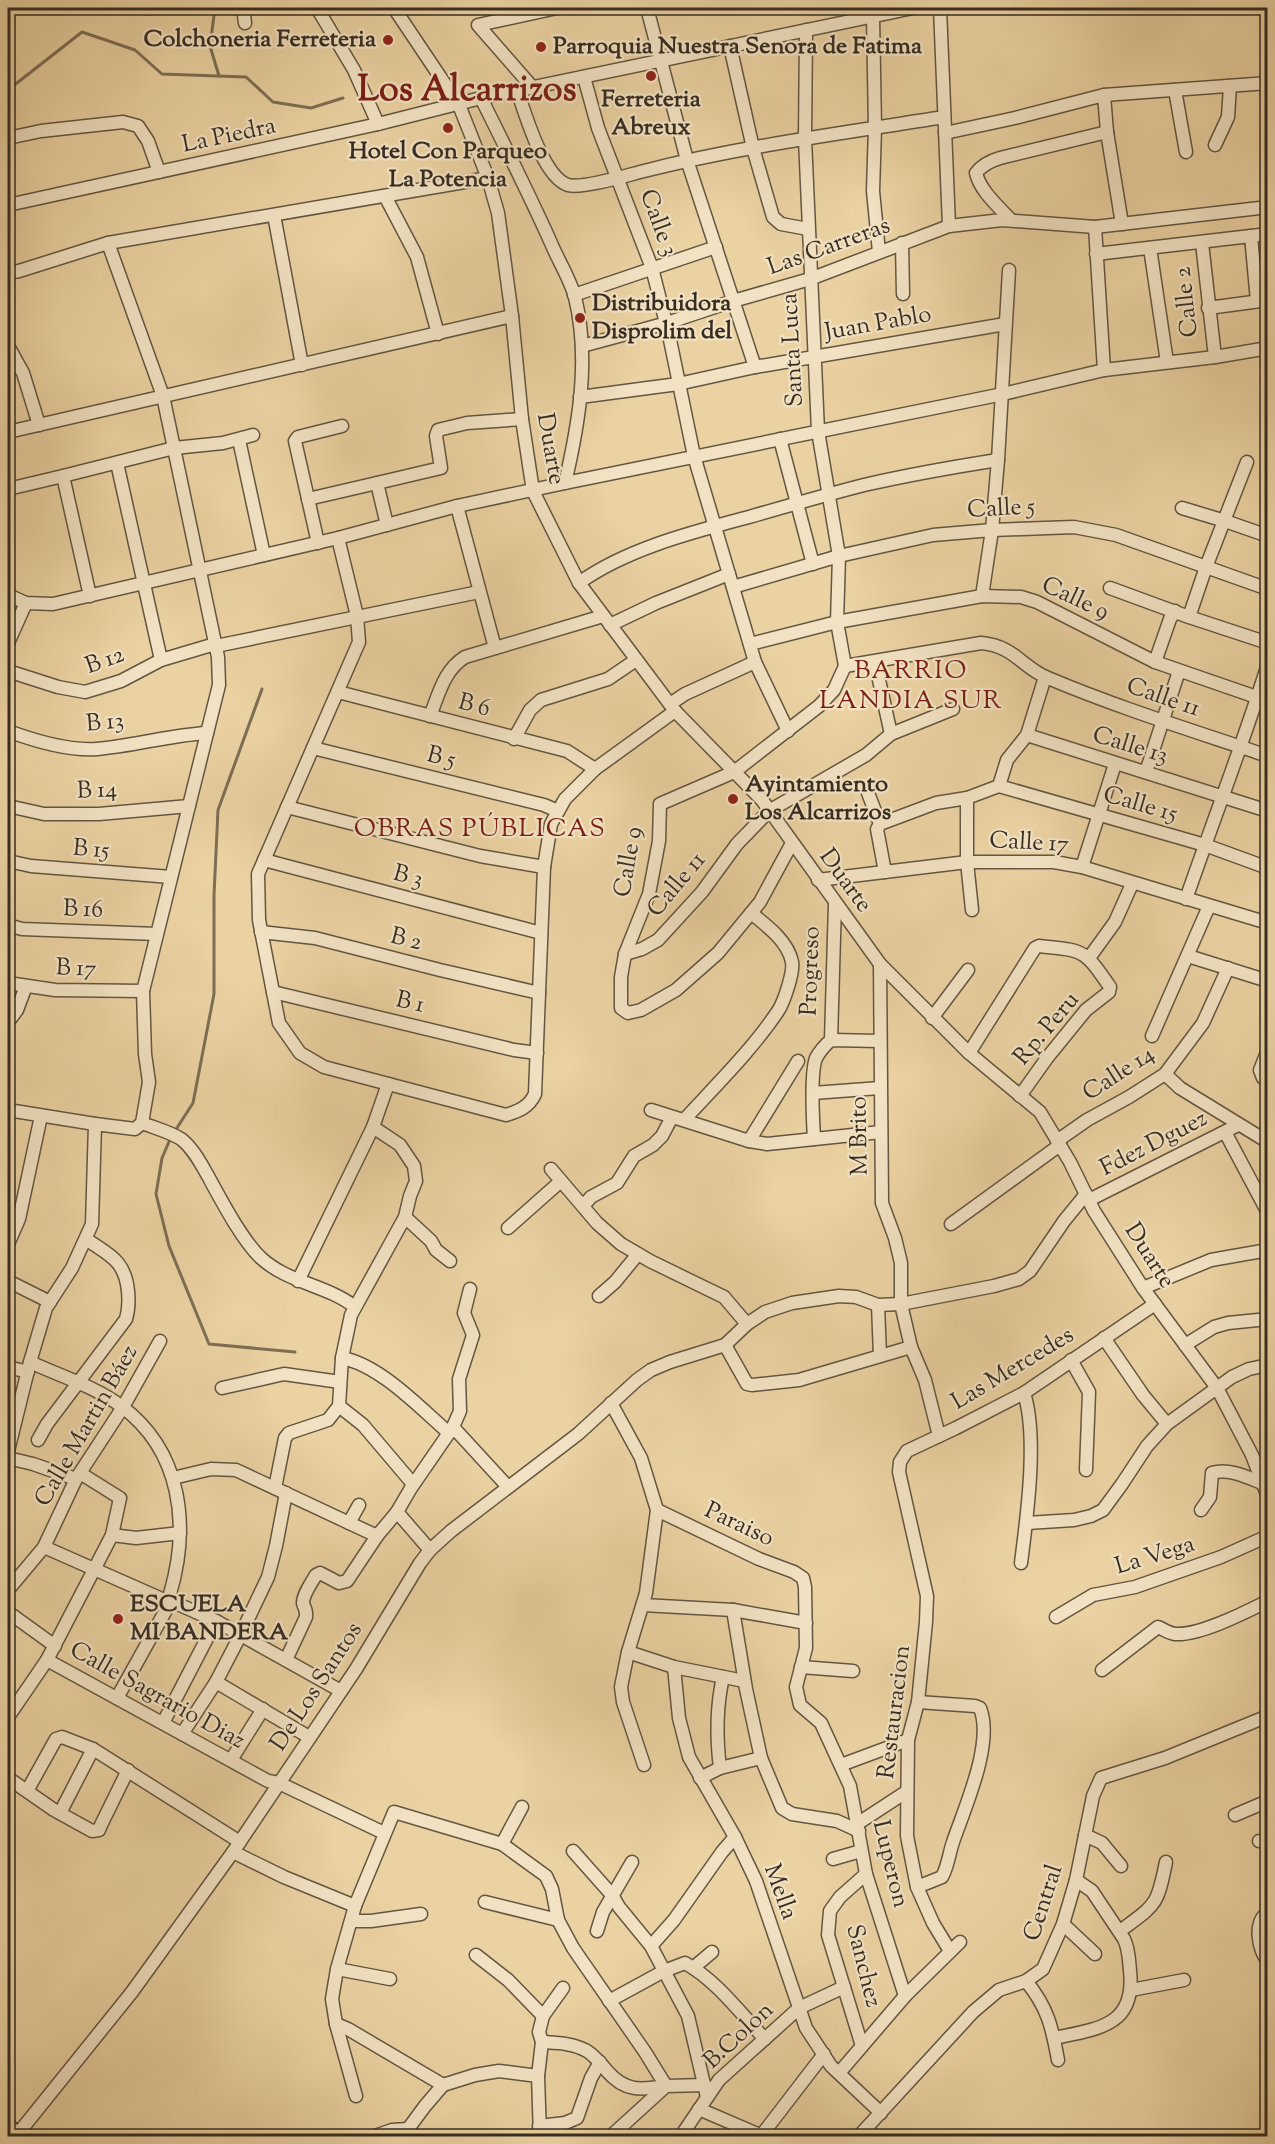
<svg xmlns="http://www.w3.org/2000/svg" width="1275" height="2144" font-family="'Sorts Mill Goudy',serif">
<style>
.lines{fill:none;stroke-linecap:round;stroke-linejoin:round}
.stream{stroke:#7d6e54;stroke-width:3}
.minor-casing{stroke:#635642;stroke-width:15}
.major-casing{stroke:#362d22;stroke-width:18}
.minor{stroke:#f2e2c3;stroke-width:12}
.major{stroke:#ebd2a2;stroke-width:15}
.poi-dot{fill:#8f2418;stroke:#f2e2c3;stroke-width:2}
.labels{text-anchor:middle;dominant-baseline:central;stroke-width:4.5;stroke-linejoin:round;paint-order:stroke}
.poi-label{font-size:24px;font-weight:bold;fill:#362d22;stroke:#f2e2c3;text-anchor:start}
.street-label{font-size:24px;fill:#362d22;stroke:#f2e2c3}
.neighbourhood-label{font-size:26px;letter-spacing:1.5px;fill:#7a1f14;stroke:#f2e2c3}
.town-label{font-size:36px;font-weight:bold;fill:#7a1f14;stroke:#f2e2c3}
</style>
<rect width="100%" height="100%" fill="#ebd2a2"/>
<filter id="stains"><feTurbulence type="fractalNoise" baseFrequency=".00333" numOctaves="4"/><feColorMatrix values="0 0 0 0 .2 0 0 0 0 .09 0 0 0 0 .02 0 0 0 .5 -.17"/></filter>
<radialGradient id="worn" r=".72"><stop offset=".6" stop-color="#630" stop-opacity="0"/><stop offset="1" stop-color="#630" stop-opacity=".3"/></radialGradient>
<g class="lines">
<g class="stream">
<polyline points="215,8 210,46 219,76"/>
<polyline points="8,90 82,32 135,50 162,74 246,77 273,102 311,108 343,98"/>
<polyline points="175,1131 193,1103 214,994 214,895 218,810 262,689"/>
<polyline points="171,1137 162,1158 156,1194 169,1246 209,1344 295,1352"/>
</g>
<defs>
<g id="minor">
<polyline points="144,8 152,8"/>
<polyline points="243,8 245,23"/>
<polyline points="317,8 354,70 378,124"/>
<polyline points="394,8 459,105 488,178 498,213 512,316 522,419 533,491 579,583 675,711 762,800 880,964 969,1053 1040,1112 1070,1162 1094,1211 1143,1288 1217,1388 1252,1455 1268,1497"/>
<polyline points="647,8 687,160 755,367"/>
<polyline points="940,8 949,226"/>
<polyline points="8,12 13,8"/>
<polyline points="873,16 875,128 873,191 879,252"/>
<polyline points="806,30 805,139 818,431 839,556 837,622 845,666"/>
<polyline points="730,46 753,148 773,217 781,224 808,229"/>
<polyline points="584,77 598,128 652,268 669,335 694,456 755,662 788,731"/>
<polyline points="533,88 478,25 557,8"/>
<path d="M517 90C525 113 543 177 568 185 583 189 628 175 644 171 742 146 844 133 944 117"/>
<polyline points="1175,90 1186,152"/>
<polyline points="1104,95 1107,132 1122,224"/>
<path d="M481 98C505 146 529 194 551 243 558 260 570 279 575 297 590 359 579 423 565 483"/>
<polyline points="945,133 1015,118 1104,95 1268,83"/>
<polyline points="8,138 41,131 123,122 138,126 148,141 159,172"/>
<polyline points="1215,145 1228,117 1230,86"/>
<polyline points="385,196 417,257 438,334"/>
<polyline points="8,205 378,124 481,98 913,8"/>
<polyline points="274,215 302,365"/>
<path d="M1011 220C999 207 980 191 976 173 982 165 990 161 1000 158L1107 132"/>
<polyline points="1095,227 1104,370"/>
<polyline points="1251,236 1257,301"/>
<polyline points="108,243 163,396 218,657 219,685 143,991 145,1054 149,1082 142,1123"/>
<polyline points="902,243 903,294"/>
<polyline points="1202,243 1215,357"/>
<polyline points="1150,248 1167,362"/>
<polyline points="1096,254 1268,234"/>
<polyline points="8,273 19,271 108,243 488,178"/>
<polyline points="574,295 716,247"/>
<polyline points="1208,308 1268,300"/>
<polyline points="8,346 23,373 39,425"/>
<polyline points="582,346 667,323 733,301 810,279 949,226 1002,220 1095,227 1268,207"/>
<polyline points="580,397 678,384 755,367 1005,324"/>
<polyline points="8,432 512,316"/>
<polyline points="780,439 813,564"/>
<polyline points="239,440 264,555"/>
<polyline points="117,463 161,660"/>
<polyline points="63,476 90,596"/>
<polyline points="377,483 441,468 436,436 438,430 467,423 522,419"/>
<polyline points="8,489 63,476 174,448 223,443 253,435"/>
<polyline points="308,499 377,483 387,525"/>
<polyline points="457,506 495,648"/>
<polyline points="1182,508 1225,521 1268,536"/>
<path d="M338 538 357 616 359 642 258 874 259 920 279 1023 300 1053 324 1067 506 1115C519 1111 529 1107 535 1094L544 867 551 824 565 799 595 769 675 711"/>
<polyline points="318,543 295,441 298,437 342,426"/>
<path d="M579 583C626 549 693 532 749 517 787 506 825 495 864 485 908 475 953 467 998 460"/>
<polyline points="733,587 839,556 933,535 992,530 1074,527 1116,535 1268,589"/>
<polyline points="1110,588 1189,617 1268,643"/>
<polyline points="8,595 26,603 53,604 338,538 457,506 565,483 1003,394 1104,370 1215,357 1268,348"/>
<polyline points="982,596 992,530 998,460 1009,270"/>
<polyline points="1189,617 1206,567 1247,462"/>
<polyline points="610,625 656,603 729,574"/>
<polyline points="8,643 26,603"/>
<polyline points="750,644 837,622 982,596 1021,597 1037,602 1155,662 1268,701"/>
<polyline points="216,646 479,592"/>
<polyline points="875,662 891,734"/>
<polyline points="1155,662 1170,619 1175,611"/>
<path d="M845 666 981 643C1015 646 1021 667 1048 678 1119 708 1194 731 1268 756"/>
<polyline points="8,671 58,687 85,692 121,681 161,660 215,644"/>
<polyline points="338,692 567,751 595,769"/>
<polyline points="670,704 685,694 755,662"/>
<path d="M430 716C439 694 444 670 465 657L603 616"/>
<path d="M8 731C35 741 68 751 97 749 134 746 170 735 207 733"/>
<polyline points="1027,735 1268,811"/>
<polyline points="514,739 530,710 541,700 608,679 636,660"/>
<polyline points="313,748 544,805 558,811"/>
<polyline points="1146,772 1179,671"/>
<polyline points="999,786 1205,845 1268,868"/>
<polyline points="868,793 880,824 877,829 885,872"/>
<polyline points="967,798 967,862 972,910"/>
<polyline points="8,806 44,814 99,814 189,806"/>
<polyline points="287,807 480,856 544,867"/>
<polyline points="880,824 936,803 967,798 999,786 1007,760 1027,735 1045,677"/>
<polyline points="792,843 760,902 718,953 676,990 641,1010 628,1013 621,1008 621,977 625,954 649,894 659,841 660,804 734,772 819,706 834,690 845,666"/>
<polyline points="264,860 541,933"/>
<polyline points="8,861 31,866 171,877"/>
<polyline points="1082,867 1115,764"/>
<polyline points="818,880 967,862 1054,862 1082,867 1268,923"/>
<path d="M1186 899C1213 821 1243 744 1268 664"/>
<polyline points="8,925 22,929 157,934"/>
<polyline points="261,932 315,938 440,970 539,993"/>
<polyline points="625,954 642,949 658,940 702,892 737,844 769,811 866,755 891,734 953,709"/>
<polyline points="1188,956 1268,981"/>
<polyline points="1089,958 1115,922 1132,884"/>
<polyline points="880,964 882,1203 895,1238 901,1263 901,1304 911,1347 925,1380 939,1436"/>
<polyline points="8,983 55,990 143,991"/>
<polyline points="273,992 514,1050 537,1053"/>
<polyline points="932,1018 968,970"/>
<polyline points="8,1022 17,1010 26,986"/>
<polyline points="1152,1036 1209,906"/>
<polyline points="831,1040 835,903"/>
<polyline points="1268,1050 1260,1070 1263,1078 1268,1080"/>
<path d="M969 1053 1035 948 1039 946C1085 951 1083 948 1110 987L1109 992 1086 1010 1047 1058 1020 1096"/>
<polyline points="1165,1074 1180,1088 1268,1142"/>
<polyline points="813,1093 880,1088"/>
<polyline points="8,1110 95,1124"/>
<polyline points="651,1110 749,1141 767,1144 881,1132"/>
<path d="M684 1120C716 1085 752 1050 778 1011 784 1002 794 972 792 962 788 941 766 925 751 913"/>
<path d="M142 1123C155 1128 170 1132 181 1139 193 1148 201 1164 208 1176 221 1200 242 1240 261 1258 288 1283 327 1285 355 1307"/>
<polyline points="1225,1132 1267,1211"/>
<path d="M814 1139C813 1121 810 1073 816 1058 820 1051 825 1045 831 1040L880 1041"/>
<polyline points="749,1141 798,1061"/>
<polyline points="1057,1141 1087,1120 1129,1097 1165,1074 1203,1023 1228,968"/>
<polyline points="551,1169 597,1223 621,1244 650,1261 724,1297 747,1324"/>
<polyline points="1089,1200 1238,1125"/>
<polyline points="583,1206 591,1197 617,1183 634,1156 653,1145 662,1136 672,1117"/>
<polyline points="405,1217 431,1241 436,1250 450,1261"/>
<polyline points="951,1224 1060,1145"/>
<polyline points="508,1228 561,1181"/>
<polyline points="8,1244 19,1219 41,1116"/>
<polyline points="8,1281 50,1302"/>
<polyline points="298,1281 373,1127 388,1084"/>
<polyline points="1143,1288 1211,1260 1268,1250"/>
<polyline points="599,1296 615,1282 638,1254"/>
<polyline points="878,1305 880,1356"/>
<polyline points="1104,1338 1143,1395 1167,1424"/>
<polyline points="725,1345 747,1384 752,1385 799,1380 911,1347"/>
<polyline points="1185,1345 1214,1327 1228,1323 1268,1319"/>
<path d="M342 1358C380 1365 420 1408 449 1433"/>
<polyline points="1071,1360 1089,1392 1086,1470"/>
<path d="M30 1362C60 1376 94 1386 121 1406 182 1451 190 1526 170 1594L171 1601 117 1698"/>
<polyline points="8,1367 28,1372"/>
<polyline points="222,1388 284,1374 340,1382"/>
<polyline points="611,1403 641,1458 657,1510 646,1593 628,1652 621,1687 623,1702 644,1765"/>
<polyline points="339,1406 363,1425 413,1484"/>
<polyline points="453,1427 508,1487"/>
<path d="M38 1440 47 1424 126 1319C129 1309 129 1301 128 1291 125 1260 109 1255 86 1239"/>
<polyline points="8,1451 30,1362 46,1308 72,1268 92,1224 95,1124 135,1129 142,1123"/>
<polyline points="8,1458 33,1464 76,1479"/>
<polyline points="173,1478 211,1469 236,1470 377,1536 397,1512 411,1488 453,1427 460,1411 459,1379 473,1335 464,1313 470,1289"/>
<polyline points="275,1488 285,1438 289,1433 328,1420 339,1406 342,1358 351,1315 405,1217 410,1196 416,1181 414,1166 400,1145 373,1127"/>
<polyline points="657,1510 759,1559 794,1572 803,1578 805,1587 806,1648 796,1687 800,1705 821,1723 850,1786 866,1874 905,1996"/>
<path d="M1201 1510 1210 1497 1212 1473C1229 1468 1247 1477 1262 1483"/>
<polyline points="397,1512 430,1550"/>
<polyline points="349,1523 359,1505"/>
<polyline points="1027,1523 1074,1520 1091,1516 1103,1510 1122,1484 1147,1446 1167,1424 1232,1377 1249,1369 1268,1365"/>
<polyline points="112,1535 136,1538 180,1533"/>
<polyline points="44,1547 162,1599 171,1601 216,1621 341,1691"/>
<path d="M1021 1563C1027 1516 1038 1437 1024 1393"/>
<polyline points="8,1590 44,1547 76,1479 123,1407 160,1341"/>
<polyline points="643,1605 733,1610 806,1623"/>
<polyline points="733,1610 746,1689 761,1758 782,1808 792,1814 837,1821 859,1831"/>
<polyline points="8,1612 55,1646"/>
<polyline points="1056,1617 1093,1595 1135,1587 1221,1557 1268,1536"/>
<polyline points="628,1652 674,1667 744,1681"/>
<polyline points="47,1660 268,1781 279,1783 384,1833"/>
<path d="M286 1660 306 1617C307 1610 304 1608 303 1603 303 1594 312 1582 316 1575L320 1573 339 1583 347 1581 377 1536"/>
<polyline points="674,1667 679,1718 689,1757 735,1837 756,1881 806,2028 831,2066 881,2113"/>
<polyline points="801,1667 853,1671"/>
<path d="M1102 1670 1158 1627C1163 1629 1168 1633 1175 1634 1199 1636 1246 1612 1268 1601"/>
<polyline points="216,1682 309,1737"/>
<polyline points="8,1717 47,1660 112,1535 120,1498 80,1473"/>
<polyline points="163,1723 216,1621"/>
<polyline points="182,1734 216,1682 241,1634 268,1577 276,1546 286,1493"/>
<polyline points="231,1760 263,1709"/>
<polyline points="841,1765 908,1740"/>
<path d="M720 1768C716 1736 716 1708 723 1677"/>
<polyline points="8,1778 54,1810 92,1831 99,1830 101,1825 128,1770"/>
<polyline points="700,1778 720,1768 761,1758"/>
<polyline points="27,1791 56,1739 62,1737 93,1749 240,1842"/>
<polyline points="60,1813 93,1749"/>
<polyline points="1235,1815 1268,1801"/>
<polyline points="857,1824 906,1792"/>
<polyline points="1085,1835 1102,1843 1121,1866"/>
<polyline points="1259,1841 1268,1841"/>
<polyline points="502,1844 522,1807"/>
<polyline points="573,1851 612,1895 619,1907 651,1946 688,2016 707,2097"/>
<polyline points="233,1852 284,1877 355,1906"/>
<polyline points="833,1859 861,1851"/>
<path d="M917 1887 942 1877C948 1866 949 1854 953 1842 965 1807 994 1743 980 1708L975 1706 918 1702"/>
<polyline points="485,1902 558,1920"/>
<path d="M1268 1913C1253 1920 1258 1951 1268 1961"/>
<polyline points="351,1921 371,1921 421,1914"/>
<polyline points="1063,1924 1095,1954"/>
<polyline points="597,1931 603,1912 632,1862"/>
<path d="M1120 1931C1156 1904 1157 1907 1166 1862"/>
<polyline points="651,1946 674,1920 722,1852 735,1837"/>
<polyline points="950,1951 933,1923 917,1887 907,1836 908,1740 918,1702 926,1622 927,1596 899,1472 900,1462 907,1451 956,1428 1024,1393 1155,1304"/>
<polyline points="476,1955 508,1980 543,2016"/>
<polyline points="693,1968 712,1952"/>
<polyline points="337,1969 390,1979"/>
<path d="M1026 1981C1048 2008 1052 2027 1058 2060"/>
<polyline points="1131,1990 1184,1980"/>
<path d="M609 2001 664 1971 685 1963C717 1981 740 2013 765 2039"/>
<polyline points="336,2024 348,2029 443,2085"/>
<path d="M1054 2038C1098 2029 1136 2026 1130 1971 1129 1960 1129 1949 1124 1939L1092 1891 1076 1880"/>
<polyline points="862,2046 828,1935 830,1911 840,1897 866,1874"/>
<polyline points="839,2073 905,1996 960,1942"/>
<path d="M356 2096 336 2024 332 1999 337 1969 355 1906 394 1812 502 1844 546 1876 552 1889 558 1920 573 1948 645 2052 666 2086C641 2090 625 2092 607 2071 601 2064 595 2056 587 2051 573 2043 557 2043 542 2042"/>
<polyline points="699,2109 762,2136"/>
<polyline points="539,2126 565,2123 577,2118 591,2078 600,2062"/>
<polyline points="17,2135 132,1992 233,1852 356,1669 420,1563 430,1550 451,1531 578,1434 637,1380 651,1370 670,1362 725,1345 747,1324 765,1312 792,1303 839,1296 856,1297 878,1305 901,1304 994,1286 1019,1279 1030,1271 1064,1221 1086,1194"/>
<polyline points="375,2136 392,2130 408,2129"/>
<polyline points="406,2136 408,2129 425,2106 443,2085 475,2075 499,2071 538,2076"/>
<polyline points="540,2136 538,2076 542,2042 539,2032 543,2016 563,1988"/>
<polyline points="611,2136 666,2086 705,2085"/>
<polyline points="681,2136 719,2080 799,2008 844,1987"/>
<polyline points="761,2136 824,2054"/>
<polyline points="859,2136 973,2012 999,1990 1026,1981 1043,1969 1063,1924 1076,1880 1093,1796 1101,1778 1165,1758 1268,1716"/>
</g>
<polyline id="major" points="8,2126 18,2136"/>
</defs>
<use href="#minor" class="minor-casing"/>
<use href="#major" class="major-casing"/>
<use href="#minor" class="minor"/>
<use href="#major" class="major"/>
</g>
<g class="poi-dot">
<circle cx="388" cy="40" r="6"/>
<circle cx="541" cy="47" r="6"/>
<circle cx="651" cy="76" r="6"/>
<circle cx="448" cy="128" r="6"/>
<circle cx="580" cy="318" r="6"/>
<circle cx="733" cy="799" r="6"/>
<circle cx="118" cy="1619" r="6"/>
</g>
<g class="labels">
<g class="poi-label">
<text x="376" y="40" text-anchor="end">Colchoneria Ferreteria</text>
<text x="553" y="47">Parroquia Nuestra Senora de Fatima</text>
<text x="651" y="100" text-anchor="middle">Ferreteria<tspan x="651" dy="28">Abreux</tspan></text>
<text x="448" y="152" text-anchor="middle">Hotel Con Parqueo<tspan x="448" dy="28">La Potencia</tspan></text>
<text x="592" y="304">Distribuidora<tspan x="592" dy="28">Disprolim del</tspan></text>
<text x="745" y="785">Ayintamiento<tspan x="745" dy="28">Los Alcarrizos</tspan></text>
<text x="130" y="1605">ESCUELA<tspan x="130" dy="28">MI BANDERA</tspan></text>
</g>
<g class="street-label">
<text transform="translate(229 136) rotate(-12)">La Piedra</text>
<text transform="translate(658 223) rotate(70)">Calle 3</text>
<text transform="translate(829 247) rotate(-20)">Las Carreras</text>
<text transform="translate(1187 302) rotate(-96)">Calle 2</text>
<text transform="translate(878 324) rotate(-10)">Juan Pablo</text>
<text transform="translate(793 350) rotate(-93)">Santa Luca</text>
<text transform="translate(550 449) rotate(80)">Duarte</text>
<text transform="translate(1001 509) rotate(-3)">Calle 5</text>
<text transform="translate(1075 599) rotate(25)">Calle 9</text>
<text transform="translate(105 661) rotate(-20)">B 12</text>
<text transform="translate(1163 698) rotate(19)">Calle 11</text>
<text transform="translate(474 706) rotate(15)">B 6</text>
<text transform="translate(105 723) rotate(-5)">B 13</text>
<text transform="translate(1130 746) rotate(17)">Calle 13</text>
<text transform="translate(441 758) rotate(14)">B 5</text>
<text transform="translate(97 791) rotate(-2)">B 14</text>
<text transform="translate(1140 805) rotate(16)">Calle 15</text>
<text transform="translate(1029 843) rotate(3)">Calle 17</text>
<text transform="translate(91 850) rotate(5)">B 15</text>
<text transform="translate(629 862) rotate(-80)">Calle 9</text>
<text transform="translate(408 877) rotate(15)">B 3</text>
<text transform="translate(845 881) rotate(54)">Duarte</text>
<text transform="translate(677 885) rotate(-50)">Calle 11</text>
<text transform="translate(83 910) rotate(2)">B 16</text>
<text transform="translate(406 940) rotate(14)">B 2</text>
<text transform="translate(76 969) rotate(2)">B 17</text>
<text transform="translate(811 971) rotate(-88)">Progreso</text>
<text transform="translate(410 1003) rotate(13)">B 1</text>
<text transform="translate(1047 1029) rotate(-50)">Rp. Peru</text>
<text transform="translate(1119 1074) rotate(-33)">Calle 14</text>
<text transform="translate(860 1136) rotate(-91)">M Brito</text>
<text transform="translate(1154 1144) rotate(-27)">Fdez Dguez</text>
<text transform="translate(1149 1256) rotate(57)">Duarte</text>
<text transform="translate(1013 1369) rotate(-31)">Las Mercedes</text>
<text transform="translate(87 1426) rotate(-60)">Calle Martin Báez</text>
<text transform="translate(739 1525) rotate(25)">Paraiso</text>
<text transform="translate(1155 1556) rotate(-17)">La Vega</text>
<text transform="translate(317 1687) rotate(-57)">De Los Santos</text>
<text transform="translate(157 1696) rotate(29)">Calle Sagrario Diaz</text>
<text transform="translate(895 1712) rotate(-83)">Restauracion</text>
<text transform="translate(890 1864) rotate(76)">Luperon</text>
<text transform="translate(780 1892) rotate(70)">Mella</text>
<text transform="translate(1044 1903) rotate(-72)">Central</text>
<text transform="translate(863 1966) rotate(76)">Sanchez</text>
<text transform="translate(739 2036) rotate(-43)">B.Colon</text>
</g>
<g class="neighbourhood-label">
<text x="911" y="671">BARRIO<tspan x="911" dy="30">LANDIA SUR</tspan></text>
<text x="480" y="829">OBRAS PÚBLICAS</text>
</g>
<g class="town-label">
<text x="467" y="91">Los Alcarrizos</text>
</g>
</g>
<rect width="1275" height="2144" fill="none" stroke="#ebd2a2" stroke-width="30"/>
<rect x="9" y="9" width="1257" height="2126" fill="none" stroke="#362d22" stroke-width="3"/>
<rect x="15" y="15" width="1245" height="2114" fill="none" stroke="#362d22" stroke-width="1.5"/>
<rect width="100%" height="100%" filter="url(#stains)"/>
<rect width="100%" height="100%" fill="url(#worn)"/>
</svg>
